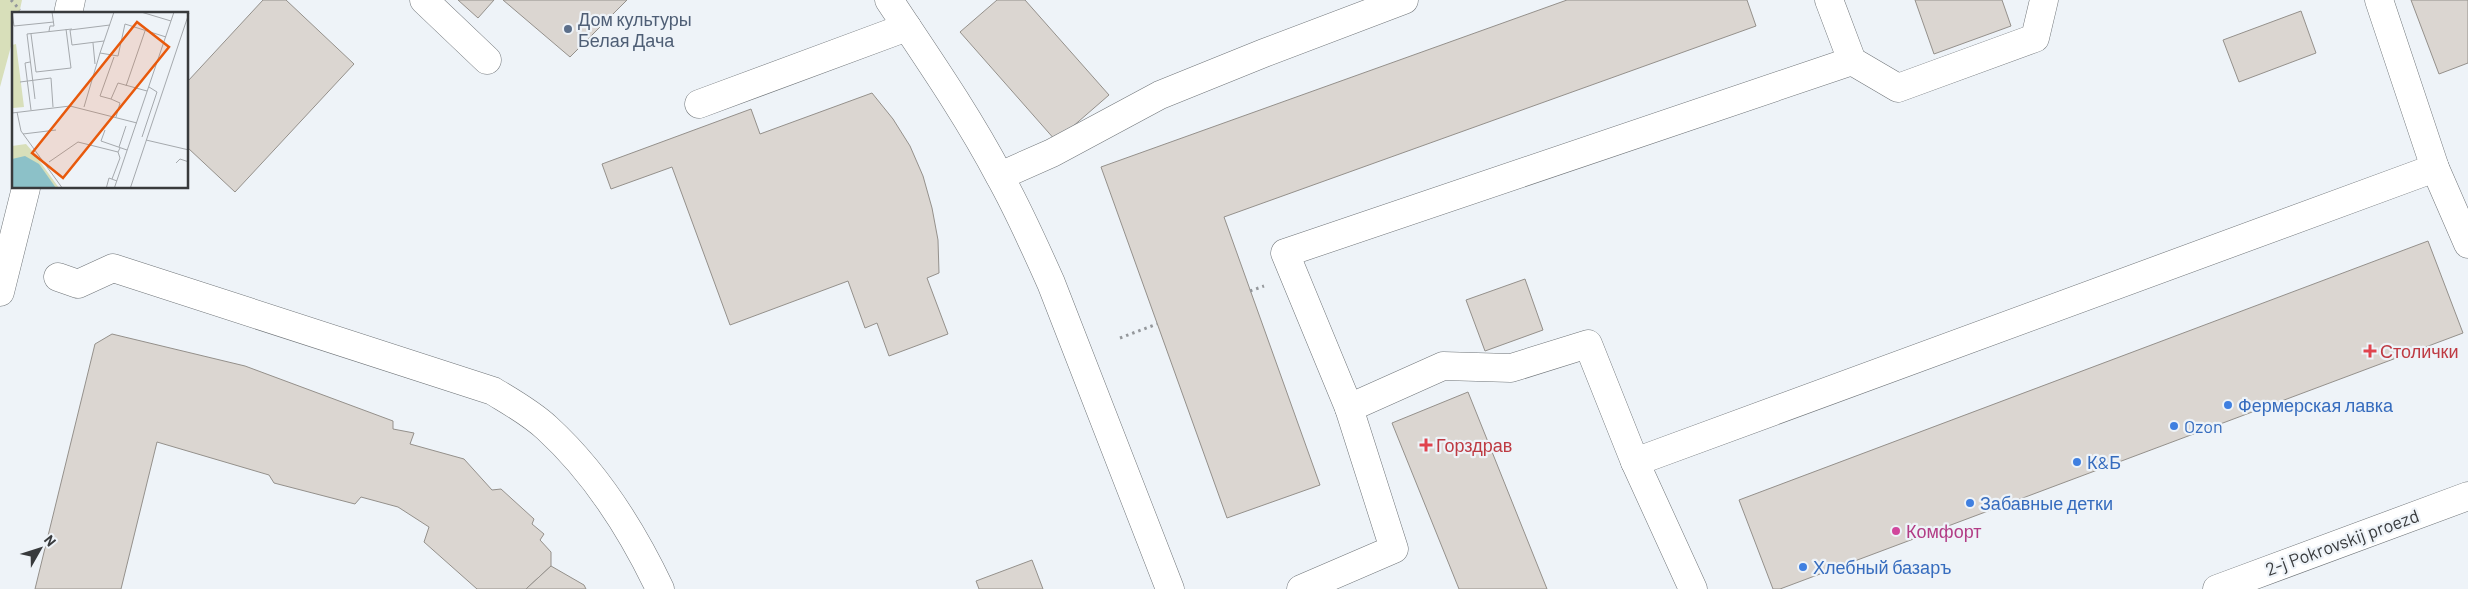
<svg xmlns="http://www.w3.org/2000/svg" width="2468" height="589" font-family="Barlow,sans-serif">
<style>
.green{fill:#d8dfba}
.building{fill:#dbd6d1;stroke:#94908b}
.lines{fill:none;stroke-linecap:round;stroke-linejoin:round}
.minor-casing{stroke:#6f7478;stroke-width:29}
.path{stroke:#94979b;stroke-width:3;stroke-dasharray:2.5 4;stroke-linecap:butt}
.minor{stroke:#fff;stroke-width:28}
.service-dot{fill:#5c6f8a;stroke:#eef3f8;stroke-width:2}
.health-dot{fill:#e0444e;stroke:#eef3f8;stroke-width:2}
.shop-dot{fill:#3f7fe0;stroke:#eef3f8;stroke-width:2}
.hotel-dot{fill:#d1479c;stroke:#eef3f8;stroke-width:2}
.labels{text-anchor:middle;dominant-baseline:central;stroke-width:4.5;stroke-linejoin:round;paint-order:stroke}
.service-label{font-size:18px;fill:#4e5e75;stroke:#eef3f8;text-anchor:start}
.health-label{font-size:18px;fill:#be3a42;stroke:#eef3f8;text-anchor:start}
.shop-label{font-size:18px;fill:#366cbe;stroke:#eef3f8;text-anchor:start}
.hotel-label{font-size:18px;fill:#b23c85;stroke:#eef3f8;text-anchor:start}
.street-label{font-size:18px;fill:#383a3c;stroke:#eef3f8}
.inset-road{fill:none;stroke:#a5a9ad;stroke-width:1}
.view{fill:#e8590c;fill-opacity:0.15;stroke:#e8590c;stroke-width:2.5}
.inset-edge{fill:none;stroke:#383a3c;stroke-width:2.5}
</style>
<rect width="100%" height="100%" fill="#eef3f8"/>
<polygon class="green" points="0,0 22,0 19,14 14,14 14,35 0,87"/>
<g class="building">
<polygon points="263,0 286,0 354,64 235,192 188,148 188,81"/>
<polygon points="458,0 494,0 478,18"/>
<polygon points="503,0 627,0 570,57"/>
<polygon points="997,0 1025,0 1109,95 1056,141 960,32"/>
<polygon points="1567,0 1747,0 1756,26 1224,217 1320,485 1227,518 1101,167"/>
<polygon points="1915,0 2002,0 2011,26 1934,54"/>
<polygon points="2411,0 2468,0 2468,63 2439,74"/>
<polygon points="2301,11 2316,53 2239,82 2223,40"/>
<polygon points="872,93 893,119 910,146 923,176 932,208 938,240 939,273 927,278 948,334 889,356 877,323 865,328 848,281 730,325 672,167 611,189 602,164 751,109 760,134"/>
<polygon points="2428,241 2463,333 1780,589 1773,589 1739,500"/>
<polygon points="1525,279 1543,330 1485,351 1466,300"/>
<polygon points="112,334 245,366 393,421 393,429 414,433 410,444 464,459 492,490 501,489 534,519 532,524 544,534 540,540 551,552 551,566 526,589 477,589 424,542 429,527 398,507 361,497 355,504 274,483 269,475 157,442 121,589 35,589 95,344"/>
<polygon points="1468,392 1547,589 1459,589 1392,423"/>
<polygon points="1032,560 1043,589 979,589 976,581"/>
<polygon points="551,566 584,585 586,589 526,589"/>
</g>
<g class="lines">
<defs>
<g id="minor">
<polyline points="424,0 487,60"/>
<path d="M889 0C927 57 968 116 1000 177 1019 211 1035 247 1051 283L1170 589"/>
<polyline points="1829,0 1852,61 1898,88 2035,38 2044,0"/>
<polyline points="2379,0 2435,168 2468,244"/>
<polyline points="68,14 71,0"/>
<polyline points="699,104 907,27"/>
<polyline points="1000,176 1052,153 1160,95 1264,53 1404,0"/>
<path d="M58 277 78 284 113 268 493 391C511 402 531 413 547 428 595 472 632 530 660 589"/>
<polyline points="0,292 26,188"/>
<polyline points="1349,408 1285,253 1852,61"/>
<polyline points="1635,462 2435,168"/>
<polyline points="1301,589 1394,549 1349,408 1443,366 1511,368 1588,344 1635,462 1693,589"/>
<polyline points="2217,589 2468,496"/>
</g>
</defs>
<use href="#minor" class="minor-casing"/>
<g class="path">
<polyline points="11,0 20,10"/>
<polyline points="1250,291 1264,286"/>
<polyline points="1120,338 1157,324"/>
</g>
<use href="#minor" class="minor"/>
</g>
<circle class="service-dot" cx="568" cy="29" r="5"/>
<g class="health-dot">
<path d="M2367.5 343.5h5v5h5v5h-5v5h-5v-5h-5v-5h5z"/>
<path d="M1423.5 437.5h5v5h5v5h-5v5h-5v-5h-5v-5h5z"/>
</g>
<g class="shop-dot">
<circle cx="2228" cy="405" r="5"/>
<circle cx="2174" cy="426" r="5"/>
<circle cx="2077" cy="462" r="5"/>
<circle cx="1970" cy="503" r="5"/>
<circle cx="1803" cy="567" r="5"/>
</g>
<circle class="hotel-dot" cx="1896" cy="531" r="5"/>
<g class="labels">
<g class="service-label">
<text x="578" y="19">Дом культуры<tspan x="578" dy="21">Белая Дача</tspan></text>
</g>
<g class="health-label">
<text x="2380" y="351">Столички</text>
<text x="1436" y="445">Горздрав</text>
</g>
<g class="shop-label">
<text x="2238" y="405">Фермерская лавка</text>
<text x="2184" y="426">Ozon</text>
<text x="2087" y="462">К&amp;Б</text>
<text x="1980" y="503">Забавные детки</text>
<text x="1813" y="567">Хлебный базаръ</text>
</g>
<g class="hotel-label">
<text x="1906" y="531">Комфорт</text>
</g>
<g class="street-label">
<text transform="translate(2342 542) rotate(-20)">2-j Pokrovskij proezd</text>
</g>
</g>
<g transform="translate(12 12)">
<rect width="176" height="176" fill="#eef3f8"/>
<path d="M4 32 12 95 1 96 0 33ZM14 132 21 140 47 176H0V134Z" fill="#d8dfba"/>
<path d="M13 144 27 152 44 176H0V147Z" fill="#8cc1c8"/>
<path class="inset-road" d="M0 0 2 14 42 10M102 0 88 41 106 44 113 12 154 25M129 0 159 9M37 19 38 14H42L40 0M19 22 24 60 59 56 54 17M92 29 60 33 58 18 98 13M81 31 83 52M18 50 13 51 19 98M8 70 39 66 41 95M114 74 133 19M23 87 15 22 60 17M99 87 88 84 102 45M72 95 88 41M5 100 9 119 51 177M0 101 58 94 125 111M104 105 108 91 99 87 106 71 135 79M93 118 89 129 115 138M11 122 44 118M130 125 145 80 137 75M134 128 177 138M107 135 114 114M37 150 66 130 106 140 108 136M164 151 168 147 177 150M100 167 108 146 106 140M94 177 97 166 105 169M102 177 162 0M118 177 177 1"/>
<path class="view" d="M125 10 157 35 51 166 20 141Z"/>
<rect width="176" height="176" class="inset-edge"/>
</g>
<g transform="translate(40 549) rotate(51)" stroke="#eef3f8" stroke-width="4" paint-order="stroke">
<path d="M0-4L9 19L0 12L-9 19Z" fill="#383a3c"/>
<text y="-8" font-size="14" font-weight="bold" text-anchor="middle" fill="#383a3c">N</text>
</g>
</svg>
